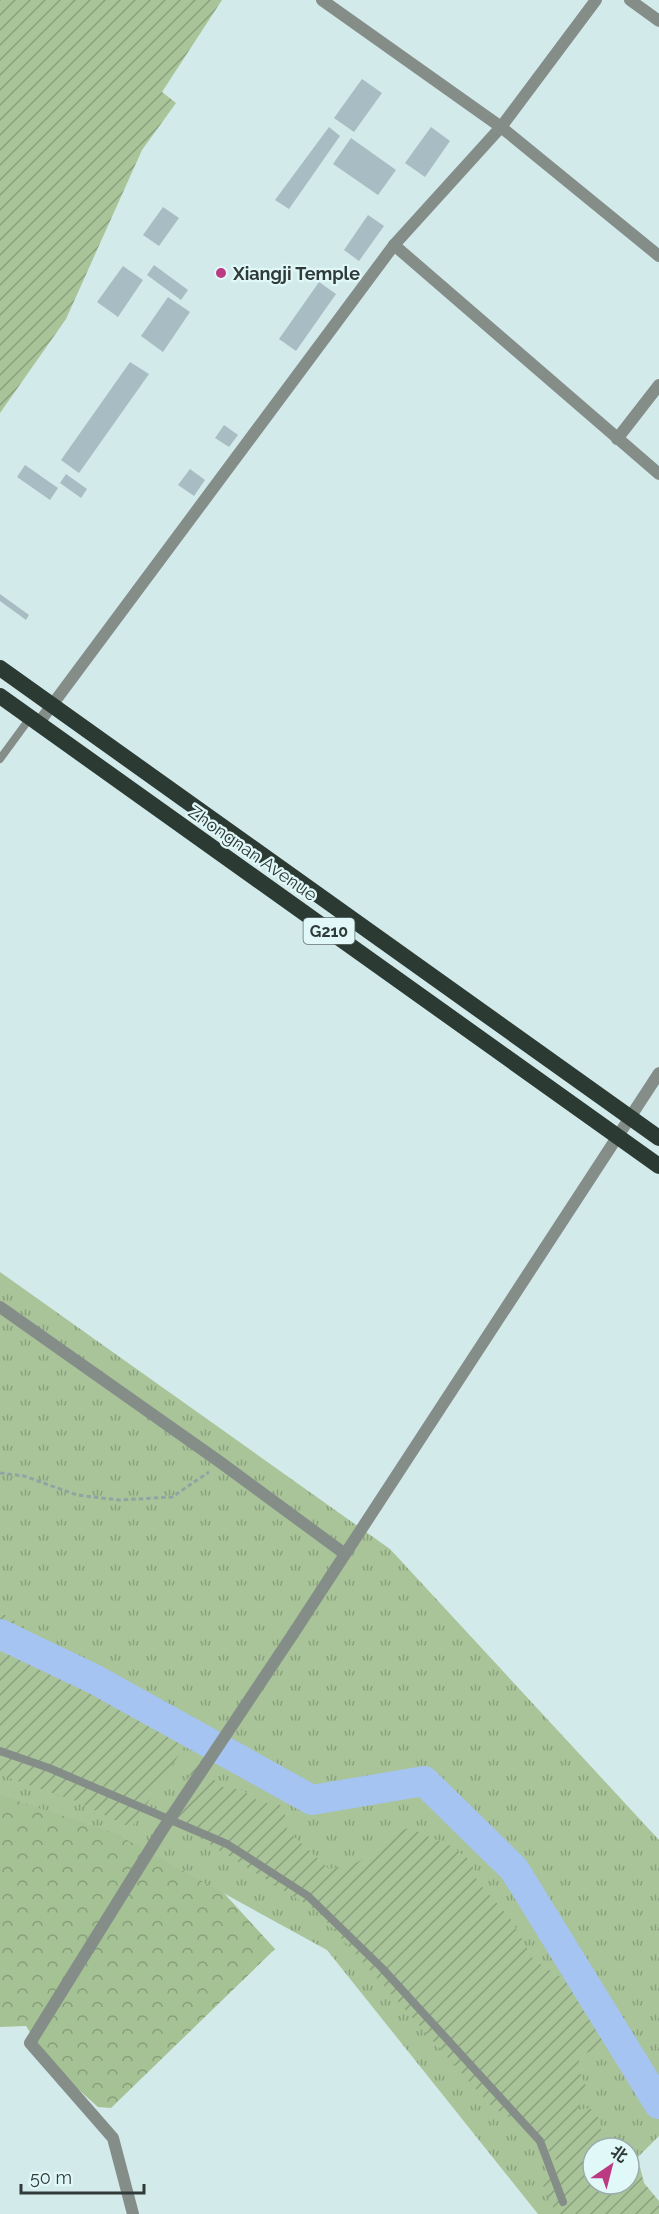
<svg xmlns="http://www.w3.org/2000/svg" width="659" height="2214" font-family="Raleway,'Noto Sans SC',sans-serif">
<style>
.forest{fill:url(#forest-crowns)}
.park{fill:url(#park-tufts)}
.garden{fill:url(#garden-furrows)}
.lines{fill:none;stroke-linecap:round;stroke-linejoin:round}
.river{stroke:#a5c4f1;stroke-width:30}
.building{fill:#a8bcc4}
.path{stroke:#91a3a3;stroke-width:3;stroke-dasharray:4.5 3;stroke-linecap:butt}
.service{stroke:#858d89;stroke-width:8}
.minor{stroke:#858d89;stroke-width:12}
.trunk{stroke:#2b3a33;stroke-width:16}
.minor-bridge{stroke:#858d89;stroke-width:12}
.poi-dot{fill:#bc3a82;stroke:#e0f8f7;stroke-width:2}
.labels{text-anchor:middle;dominant-baseline:central;stroke-width:4.5;stroke-linejoin:round;paint-order:stroke}
.shield{fill:#e0f8f7;stroke:#657372;stroke-width:1.5}
.shield-label{font-size:16px;font-weight:bold;fill:#303a39}
.poi-label{font-size:18px;font-weight:bold;fill:#303a39;stroke:#e0f8f7;text-anchor:start}
.street-label{font-size:18px;fill:#303a39;stroke:#e0f8f7}
</style>
<defs>
<pattern id="forest-crowns" width="20" height="18" patternUnits="userSpaceOnUse" patternTransform="scale(1.5)"><rect width="20" height="18" fill="#a4c293"/><path d="M2 6a3 3 0 1 1 6 0M12 15a3 3 0 1 1 6 0" fill="none" stroke="#869f79"/></pattern>
<pattern id="park-tufts" width="24" height="20" patternUnits="userSpaceOnUse" patternTransform="scale(1.5)"><rect width="24" height="20" fill="#a9c499"/><path d="M3 7l-1-3M5 7V3M7 7l1-3M15 17l-1-3M17 17v-4M19 17l1-3" fill="none" stroke="#8aa07e"/></pattern>
<pattern id="garden-furrows" width="10" height="10" patternUnits="userSpaceOnUse" patternTransform="scale(1.5)"><rect width="10" height="10" fill="#a9c499"/><path d="M-1 1l2-2M0 10L10 0M9 11l2-2" fill="none" stroke="#8aa07e"/></pattern>
</defs>
<rect width="100%" height="100%" fill="#d3eaea"/>
<polygon class="forest" points="0,1775 190,1856 275,1949 111,2108 98,2107 51,2065 26,2026 0,2027"/>
<polygon class="park" points="0,1272 390,1549 659,1840 659,2136 629,2166 629,2148 593,2148 593,2184 581,2214 538,2214 327,1950 114,1833 0,1795"/>
<g class="garden">
<polygon points="0,0 222,0 162,92 176,103 142,150 66,319 0,413"/>
<polygon points="0,1612 25,1627 54,1675 142,1716 163,1732 192,1735 131,1828 76,1801 0,1775"/>
<path d="M196 1765 223 1787 242 1790 257 1800 268 1803 271 1800 284 1807 287 1830 329 1869 356 1863 374 1852 388 1835 409 1828 451 1846 471 1861 477 1881 510 1918 533 1959 556 1975 572 1980 593 1997 604 2013 603 2048 593 2053 583 2052C573 2064 582 2077 588 2090L577 2110 589 2108 597 2113 605 2148H593V2184H629V2162L640 2167 644 2183 659 2201V2214H556L541 2181 556 2160 532 2131 492 2107 317 1911 164 1816Z"/>
</g>
<g class="lines">
<polyline class="river" points="0,1634 94,1679 312,1800 424,1781 514,1869 659,2104"/>
</g>
<g class="building">
<polygon points="362,79 382,93 354,132 334,118"/>
<polygon points="329,127 340,136 289,209 275,200"/>
<polygon points="431,127 450,141 425,177 405,163"/>
<polygon points="351,138 396,170 378,195 333,164"/>
<polygon points="163,207 179,218 159,246 143,235"/>
<polygon points="368,215 384,226 359,261 344,250"/>
<polygon points="154,265 188,290 181,300 147,275"/>
<polygon points="123,266 143,280 118,317 97,302"/>
<polygon points="319,282 336,294 296,351 279,339"/>
<polygon points="168,297 190,312 163,352 141,336"/>
<polygon points="130,362 149,374 79,473 61,460"/>
<polygon points="224,425 238,435 229,447 215,438"/>
<polygon points="25,465 58,488 50,500 17,477"/>
<polygon points="190,469 205,480 194,496 178,485"/>
<polygon points="66,474 87,489 81,498 60,483"/>
<polygon points="0,594 29,615 26,620 0,601"/>
</g>
<g class="lines">
<polyline class="path" points="0,1473 24,1476 77,1495 119,1500 172,1497 209,1472"/>
<g class="service">
<polyline points="0,759 30,718"/>
<polyline points="0,1751 49,1768 227,1844 308,1896 382,1968 540,2141 563,2202"/>
</g>
<g class="minor">
<polyline points="322,0 501,127 659,256"/>
<polyline points="630,0 659,21"/>
<polyline points="394,245 659,474"/>
<polyline points="617,439 659,385"/>
<polyline points="38,724 394,245 501,127 596,0"/>
<polyline points="0,1307 220,1462 345,1554"/>
<polyline points="293,1634 659,1073"/>
<polyline points="133,2214 113,2138 30,2043 161,1832"/>
</g>
<g class="trunk">
<polyline points="0,668 659,1138"/>
<polyline points="0,696 659,1166"/>
</g>
<polyline class="minor-bridge" points="161,1832 293,1634"/>
</g>
<circle class="poi-dot" cx="221" cy="273" r="6"/>
<g class="labels">
<rect class="shield" x="303.5" y="918" width="51" height="26" rx="4.5"/>
<g class="shield-label">
<text x="329" y="931">G210</text>
</g>
<g class="poi-label">
<text x="233" y="273">Xiangji Temple</text>
</g>
<g class="street-label">
<text transform="translate(253 853) rotate(35)">Zhongnan Avenue</text>
</g>
</g>
<g transform="translate(611 2166) rotate(35)"><circle r="28" fill="#e0f8f7" stroke="#9aacab" stroke-width="1.5"/>
<path d="M0-4.5L10 22L0 15L-10 22Z" fill="#bc3a82"/>
<text y="-9" font-size="16" font-weight="bold" text-anchor="middle" fill="#303a39">北</text>
</g>
<path d="M21 2184v9h123v-9" fill="none" stroke="#303a39" stroke-width="3"/>
<text x="30" y="2184" font-size="18" fill="#303a39" stroke="#e0f8f7" stroke-width="4.5" paint-order="stroke">50 m</text>
</svg>
